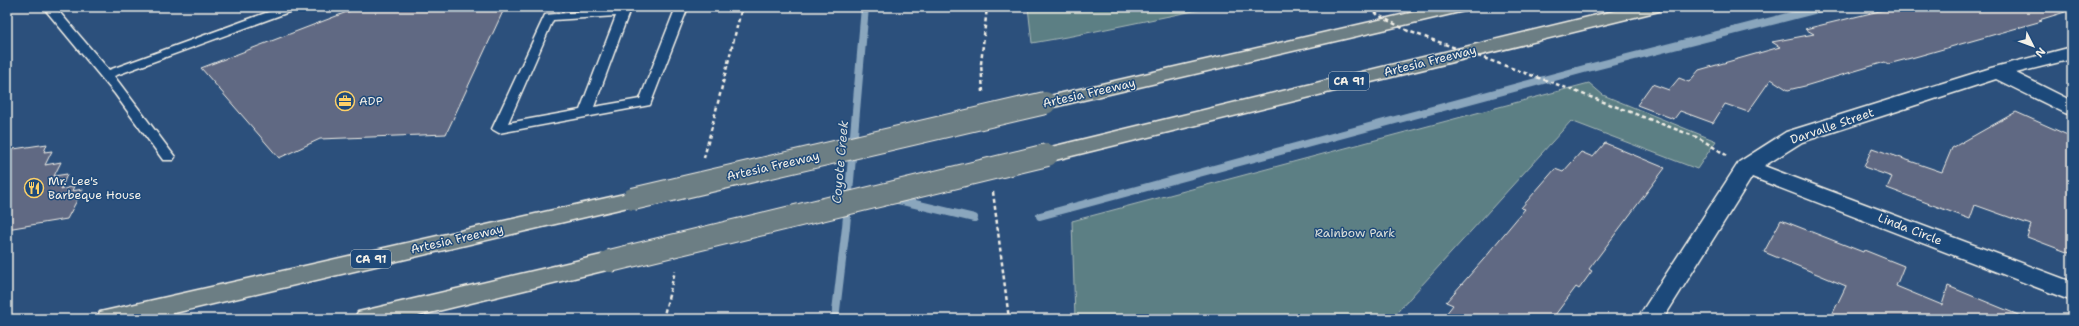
<svg xmlns="http://www.w3.org/2000/svg" width="2079" height="326" font-family="'Shantell Sans',sans-serif">
<style>
.green{fill:#5b7f84;stroke:#a8b8b6}
.lines{fill:none;stroke-linecap:round;stroke-linejoin:round}
.stream{stroke:#8aa6bd;stroke-width:8}
.building{fill:#616983;stroke:#f4f1e8}
.lane-casing{stroke:#f4f1e8;stroke-width:3}
.street-casing{stroke:#f4f1e8;stroke-width:3}
.highway-casing{stroke:#f4f1e8;stroke-width:3}
.path{stroke:#f4f1e8;stroke-width:2.5;stroke-dasharray:4 3;stroke-linecap:butt}
.lane{fill:#1f4a7a;fill-rule:evenodd}
.street{fill:#1f4a7a;fill-rule:evenodd}
.highway{fill:#6c7e84;fill-rule:evenodd}
.highway-bridge-casing{stroke:#f4f1e8;stroke-width:24;stroke-linecap:butt}
.path-bridge{stroke:#f4f1e8;stroke-width:2.5;stroke-dasharray:4 3;stroke-linecap:butt}
.highway-bridge{stroke:#6c7e84;stroke-width:22}
.labels{text-anchor:middle;dominant-baseline:central;stroke-width:3;stroke-linejoin:round;paint-order:stroke}
.shield{fill:#1f4a7a;stroke:#b4bfc7;stroke-width:1}
.shield-label{font-size:11px;font-weight:bold;fill:#f4f1e8}
.street-label{font-size:12px;fill:#f4f1e8;stroke:#1f4a7a}
.poi-label{font-size:12px;fill:#f4f1e8;stroke:#1f4a7a;text-anchor:start}
.park-label{font-size:12px;fill:#dde0d9;stroke:#1f4a7a}
.water-label{font-size:13px;font-style:italic;fill:#dadedd;stroke:#1f4a7a}
</style>
<rect width="100%" height="100%" fill="#2c507c"/>
<filter id="ink" filterUnits="userSpaceOnUse"><feTurbulence type="fractalNoise" baseFrequency=".025" numOctaves="2"/><feDisplacementMap in="SourceGraphic" scale="8" xChannelSelector="R" yChannelSelector="G"/><feConvolveMatrix kernelMatrix="1 2 1 2 8 2 1 2 1" color-interpolation-filters="sRGB"/></filter>
<g filter="url(#ink)">
<g class="green">
<polygon points="1028,7 1213,7 1072,36 1032,43"/>
<polygon points="1589,83 1603,95 1716,141 1697,169 1571,121 1391,319 1075,319 1072,221"/>
</g>
<g class="lines">
<g class="stream">
<polyline points="894,199 974,218"/>
<polyline points="1040,216 1584,69 1826,7"/>
<polyline points="835,319 846,227 865,7"/>
</g>
</g>
<g class="building">
<polygon points="360,7 505,7 446,134 320,139 279,158 201,68"/>
<polygon points="1896,7 2064,7 2065,12 2039,20 2042,21 1915,57 1888,64 1885,62 1805,86 1788,90 1771,79 1748,112 1725,104 1713,123 1680,111 1674,119 1637,105 1652,84 1669,90 1679,78 1689,82 1699,70 1780,47 1772,42 1814,34 1805,29"/>
<polygon points="2016,112 2072,137 2072,254 2027,237 2031,225 1975,205 1970,219 1887,188 1892,177 1864,167 1872,148 1942,172 1952,148"/>
<polygon points="1605,143 1665,168 1589,269 1592,271 1579,289 1576,287 1552,319 1442,319 1453,305 1446,302 1490,252 1489,252 1525,209 1521,208 1555,169 1563,172 1581,152 1593,157"/>
<polygon points="47,144 44,152 52,151 45,165 61,162 54,176 67,174 61,190 74,186 72,191 83,189 67,219 7,229 7,150"/>
<polygon points="1781,220 1863,252 1864,250 1904,266 1896,286 1942,305 1948,286 2028,319 1830,319 1846,286 1764,252"/>
</g>
<g class="lines">
<defs>
<g id="lane">
<polygon points="43,7 55,7 109,70 282,7 299,7 297,9 114,76 175,157 173,160 163,160 115,94"/>
<path d="M676 7H688L650 105 499 133 492 129 545 15 623 8 629 12 594 107 640 99ZM616 16 580 110 508 123 553 20Z"/>
</g>
<polygon id="street" points="2072,47 2072,59 2016,73 2072,101 2072,115 2065,113 1996,79 1802,142 1764,166 2072,282 2072,301 1752,177 1663,319 1637,319 1739,162 1786,132 1991,68"/>
<g id="highway">
<polygon points="1436,7 1469,7 1466,11 1460,12 1045,109 1038,107 1035,103 1038,99 1045,97"/>
<polygon points="1630,7 1662,7 1659,11 1047,162 1039,160 1036,155 1039,150 1047,148"/>
<polygon points="633,192 641,194 644,199 641,204 149,319 96,319 100,312 109,310"/>
<polygon points="610,253 619,255 622,261 619,267 405,319 354,319 358,312 367,310"/>
</g>
</defs>
<use href="#lane" class="lane-casing"/>
<use href="#street" class="street-casing"/>
<use href="#highway" class="highway-casing"/>
<g class="path">
<polyline points="1556,84 1699,138 1726,155"/>
<polyline points="983,92 981,64 987,7"/>
<polyline points="704,158 742,7"/>
<polyline points="993,192 1009,319"/>
<polyline points="663,319 675,271"/>
</g>
<use href="#lane" class="lane"/>
<use href="#street" class="street"/>
<use href="#highway" class="highway"/>
<defs>
<g id="highway-bridge">
<polyline points="633,199 1045,103"/>
<polyline points="610,261 1047,155"/>
</g>
</defs>
<use href="#highway-bridge" class="highway-bridge-casing"/>
<polyline class="path-bridge" points="1370,7 1378,15 1408,31 1556,84"/>
<use href="#highway-bridge" class="highway-bridge"/>
</g>
</g>
<defs>
<symbol id="office-ring" viewBox="-11 -11 22 22"><circle r="9.5" fill="#1f4a7a" stroke="#ffd166" stroke-width="1.5"/><path d="M-6-3h4V-5.5h4V-3h4V5H-6ZM-1-4.5V-3h2v-1.5ZM-6 0V1H6V0Z" fill="#ffd166"/></symbol>
<symbol id="restaurant-ring" viewBox="-11 -11 22 22"><circle r="9.5" fill="#1f4a7a" stroke="#ffd166" stroke-width="1.5"/><path d="M-5-6h1v4h1v-4h1v4h1v-4h1v5L-1.5 .5V6h-2V.5L-5-1ZM5-6V6H3V1.5H1.5Q1.5-4 5-6Z" fill="#ffd166"/></symbol>
</defs>
<g fill-rule="evenodd">
<use href="#office-ring" x="334" y="90" width="22" height="22"/>
<use href="#restaurant-ring" x="23" y="177" width="22" height="22"/>
</g>
<g class="labels">
<g class="shield">
<rect x="1329" y="72" width="40" height="18" rx="3"/>
<rect x="351" y="250" width="40" height="18" rx="3"/>
</g>
<g class="shield-label">
<text x="1349" y="81">CA 91</text>
<text x="371" y="259">CA 91</text>
</g>
<g class="street-label">
<text transform="translate(1430 61) rotate(-14)">Artesia Freeway</text>
<text transform="translate(1089 93) rotate(-13)">Artesia Freeway</text>
<text transform="translate(1832 126) rotate(-19)">Darvalle Street</text>
<text transform="translate(773 166) rotate(-13)">Artesia Freeway</text>
<text transform="translate(1910 229) rotate(21)">Linda Circle</text>
<text transform="translate(457 239) rotate(-13)">Artesia Freeway</text>
</g>
<g class="poi-label">
<text x="359" y="101">ADP</text>
<text x="48" y="181">Mr. Lee's<tspan x="48" dy="14">Barbeque House</tspan></text>
</g>
<g class="park-label">
<text x="1355" y="233">Rainbow Park</text>
</g>
<g class="water-label">
<text transform="translate(840 162) rotate(-85)">Coyote Creek</text>
</g>
</g>
<rect width="2079" height="326" fill="none" stroke="#1f4a7a" stroke-width="24"/>
<rect x="12" y="12" width="2055" height="302" fill="none" stroke="#f4f1e8" stroke-width="1.5" filter="url(#ink)"/>
<g transform="translate(2033 46) rotate(132)" stroke="#1f4a7a" stroke-width="3" paint-order="stroke">
<path d="M0-3L7 15L0 10L-7 15Z" fill="#f4f1e8"/>
<text y="-6" font-size="11" font-weight="bold" text-anchor="middle" fill="#f4f1e8">N</text>
</g>
</svg>
